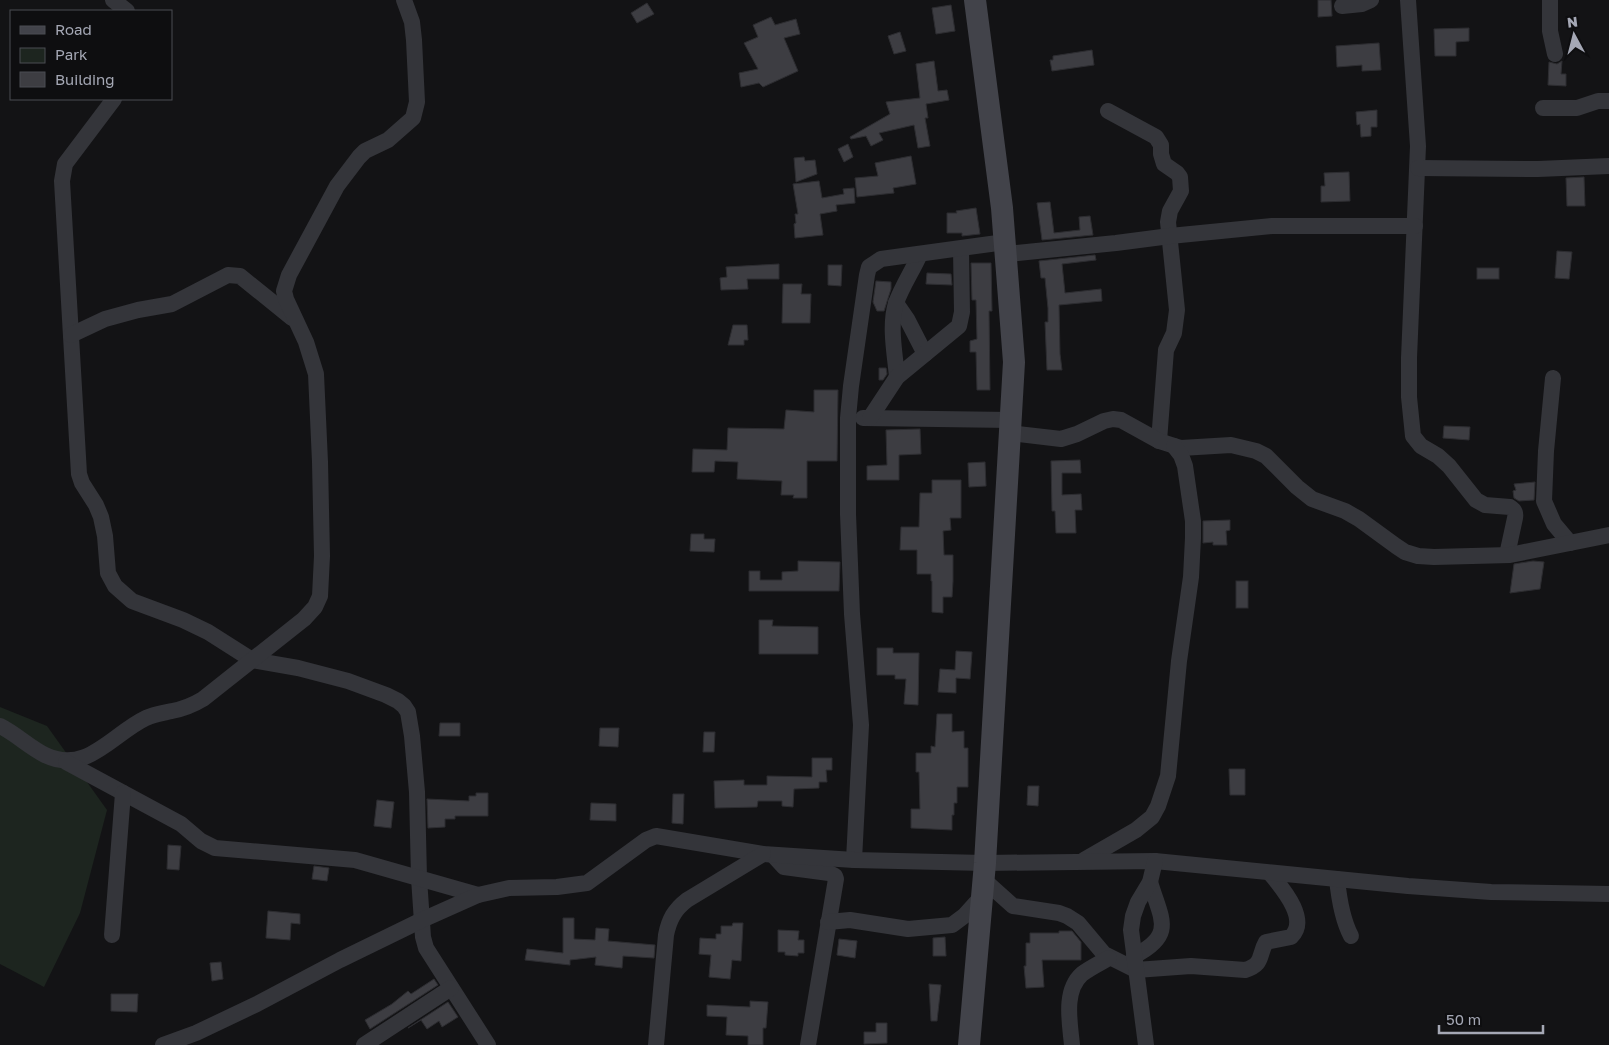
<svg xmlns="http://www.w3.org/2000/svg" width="1609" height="1045" font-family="'Golos Text',sans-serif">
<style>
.green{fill:#1d251f}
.building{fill:#3d3d42;stroke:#2d2d31}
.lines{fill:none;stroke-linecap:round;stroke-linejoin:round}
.street{stroke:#34353a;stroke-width:16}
.secondary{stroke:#42434a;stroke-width:22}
</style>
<rect width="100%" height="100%" fill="#131315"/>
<polygon class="green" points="0,707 47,726 107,810 80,913 44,987 0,964"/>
<g class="building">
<polygon points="1318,0 1331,0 1332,16 1318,17"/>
<polygon points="647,3 654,14 637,23 631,13"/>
<polygon points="951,5 955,31 936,34 932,8"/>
<polygon points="771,17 775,25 796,19 800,34 784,38 798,71 763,87 759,83 741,87 739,73 758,69 744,43 758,37 753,25"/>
<polygon points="1469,28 1469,41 1456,42 1456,56 1435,56 1434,29"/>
<polygon points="900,32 906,51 894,54 888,36"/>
<polygon points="1379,43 1381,70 1362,71 1362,65 1337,67 1336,46"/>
<polygon points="1092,50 1094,65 1052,71 1050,60 1053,60 1053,56"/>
<polygon points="934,61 938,91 947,90 949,100 926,104 928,118 925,118 930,146 918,148 914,125 879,133 883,140 871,146 866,136 851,139 850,137 890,114 886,102 920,98 916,64"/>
<polygon points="1562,61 1561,74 1566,74 1566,86 1548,85 1549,62 1557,64"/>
<polygon points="1377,110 1377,127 1371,127 1371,136 1361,137 1360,124 1357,125 1356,112"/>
<polygon points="848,144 853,157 844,162 838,149"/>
<polygon points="911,156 916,184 893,188 894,193 857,197 855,178 878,176 875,163"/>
<polygon points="804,157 805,161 815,160 817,174 796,182 794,158"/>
<polygon points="1349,172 1350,201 1321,202 1321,186 1325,186 1324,173"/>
<polygon points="1584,177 1585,206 1567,206 1566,178"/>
<polygon points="819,181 822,198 844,194 843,189 854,188 855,203 836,205 837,211 820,214 823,235 795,238 794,224 796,223 795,214 798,214 793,184"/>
<polygon points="1050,202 1054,233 1080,230 1079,217 1090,216 1093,235 1042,240 1037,203"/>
<polygon points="976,208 980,234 962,236 962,233 947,233 947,213 957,213 956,211"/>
<polygon points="1557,251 1572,252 1569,279 1555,278"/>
<polygon points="1095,255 1096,260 1062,264 1065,293 1101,289 1102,301 1059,305 1060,354 1062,370 1047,370 1045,322 1048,322 1048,308 1045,278 1041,278 1039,261"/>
<polygon points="971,263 991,263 992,311 989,311 990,390 977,390 976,352 970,352 970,341 977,339 976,300 972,300"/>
<polygon points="779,264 779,279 747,279 748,289 721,290 720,278 727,277 726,267"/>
<polygon points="828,265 842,265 841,286 828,285"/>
<rect x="1477" y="268" width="22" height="11"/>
<polygon points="927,273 951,274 952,285 926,284"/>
<polygon points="876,281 891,282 891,289 884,311 877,311 873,302"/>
<polygon points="783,284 802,284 801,294 811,294 810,323 782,323"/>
<polygon points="733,325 747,325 748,340 744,340 744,345 728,345"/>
<polygon points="879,368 886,368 887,374 883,380 879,380"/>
<polygon points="814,390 838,390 837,461 807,461 807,498 793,498 794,495 781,495 782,481 737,479 738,462 715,461 714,472 692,472 693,449 727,450 728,428 784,429 786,410 814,412"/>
<polygon points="1444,426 1470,427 1469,440 1443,438"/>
<polygon points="920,429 921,454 899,455 899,480 867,480 867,466 887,465 886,430"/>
<polygon points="1080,460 1081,473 1062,473 1062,495 1081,494 1082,510 1075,510 1076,533 1056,533 1055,511 1052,511 1051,461"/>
<polygon points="985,462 986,486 969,487 968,463"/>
<polygon points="932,480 961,480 961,518 950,518 951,530 943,531 944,555 953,555 953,581 952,597 943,597 943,613 932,612 932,581 931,581 931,574 917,574 917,550 900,550 901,527 919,527 920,493 932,493"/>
<polygon points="1535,482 1534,500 1519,501 1514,498 1513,491 1516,490 1514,484"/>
<polygon points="1230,520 1230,530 1226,531 1227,545 1213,545 1213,542 1203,543 1203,521"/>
<polygon points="691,534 704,534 704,539 715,539 714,552 690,551"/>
<polygon points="798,561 840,562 839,591 749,591 749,571 760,571 760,580 782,580 782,572 798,571"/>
<polygon points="1533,561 1544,562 1540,589 1510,593 1514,564"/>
<rect x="1236" y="581" width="12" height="27"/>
<polygon points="759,620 773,620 772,626 818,627 818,654 759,654"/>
<polygon points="877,648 893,648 893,653 919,653 918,705 904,704 906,679 895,679 895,675 877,675"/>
<polygon points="956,651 972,652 970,679 956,678 956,693 938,692 940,669 955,670"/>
<polygon points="937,714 952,714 952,732 964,731 964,748 968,748 968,787 957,787 957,803 954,803 954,815 952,815 952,830 911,828 911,809 920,809 919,772 916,772 916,753 931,753 931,746 935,747"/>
<polygon points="440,723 460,723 460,736 439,736"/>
<polygon points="600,728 619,728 618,747 599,746"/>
<polygon points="704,732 715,732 714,752 703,752"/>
<polygon points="812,758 832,758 832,770 826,770 827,782 819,782 819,788 794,789 793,807 782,806 782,801 758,801 757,807 715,808 714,781 744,780 744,785 767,785 767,776 812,777"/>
<polygon points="1229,769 1245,769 1245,795 1230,795"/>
<polygon points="1028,786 1039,786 1038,806 1027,805"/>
<polygon points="476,793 488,793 488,816 455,816 455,819 445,819 445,827 428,828 427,799 469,801 469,796 476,796"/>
<polygon points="673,794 684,794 683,824 672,823"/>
<polygon points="377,800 394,802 391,828 374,826"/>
<polygon points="591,803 616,804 616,821 590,820"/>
<polygon points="168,845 181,846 179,870 167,869"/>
<polygon points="314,866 329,868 327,881 312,879"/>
<polygon points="268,911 300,914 300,924 291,923 290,940 266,938"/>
<polygon points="563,918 574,918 574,939 595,940 596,928 609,929 608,941 655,945 654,958 623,956 622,968 595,965 596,957 570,960 570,965 525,960 527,949 563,953"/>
<polygon points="733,923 743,923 741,961 732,960 730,979 709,977 711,955 699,954 700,938 716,939 716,934 721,934 721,926 732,926"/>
<polygon points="778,930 799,931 798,940 804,940 804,953 798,953 798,956 785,955 785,952 778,952"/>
<polygon points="1059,931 1072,931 1081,942 1081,960 1042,960 1044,987 1026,988 1024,966 1026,966 1026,943 1030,943 1030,933 1059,933"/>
<polygon points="945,937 946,956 933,956 933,938"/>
<polygon points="839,939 857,941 855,958 837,955"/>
<polygon points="221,962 223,979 212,981 210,963"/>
<polygon points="434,979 438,985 370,1029 365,1020 392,1004 408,991 411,994"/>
<polygon points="929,984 941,985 937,1021 931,1021"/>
<polygon points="111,994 138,994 137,1012 111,1011"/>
<polygon points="750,1001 768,1002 766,1028 763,1028 763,1045 748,1045 748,1036 726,1035 727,1017 707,1016 707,1005 750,1007"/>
<polygon points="448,1002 458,1017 442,1027 439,1021 427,1029 421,1020 408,1028"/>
<polygon points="876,1023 887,1023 887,1043 864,1044 864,1032 876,1032"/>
</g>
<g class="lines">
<g class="street">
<polyline points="113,0 127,11"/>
<path d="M1408 0 1418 146 1409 358V397L1413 436 1421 446 1438 456 1449 466 1476 500 1485 505 1510 507C1515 510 1516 513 1515 518L1507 555"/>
<polyline points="1550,0 1550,31 1555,54"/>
<polyline points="1342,6 1362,4 1371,0"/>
<polyline points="114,99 65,164 62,181 79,474 82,483 96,505 101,517 105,536 108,573 115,586 132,601 183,620 208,632 252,660 298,668 348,681 386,695 398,701 404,706 408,712 412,736 417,792 419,878 423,937 426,948 488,1045"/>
<polyline points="1543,108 1577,108 1598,101 1609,101"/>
<polyline points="1108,111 1156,137 1161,145 1161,154 1164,164 1177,173 1180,177 1181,191 1170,211 1168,222 1177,310 1174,333 1166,350 1159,441"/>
<polyline points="1418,168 1538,169 1609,166"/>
<polyline points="1007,254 1116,243 1170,236 1272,226 1415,226"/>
<polyline points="896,303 907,319 925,354"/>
<polyline points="71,335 105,319 138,310 172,304 228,275 240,276 292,318"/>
<path d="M897 377C895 354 889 326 896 303 902 286 913 270 920 254"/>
<polyline points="1553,378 1546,451 1544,501 1554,524 1570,543"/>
<polyline points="863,418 1011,420"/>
<polyline points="870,418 897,377 959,326 962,312 961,249"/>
<polyline points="1010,433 1061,439 1077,434 1104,421 1113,419 1121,420 1159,441 1181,448 1231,445 1256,451 1266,456 1297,487 1312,499 1345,511 1359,519 1396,546 1405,552 1418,556 1434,557 1510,555 1609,535"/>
<path d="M0 726C16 734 29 747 45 755 87 775 112 734 146 718 154 714 163 713 172 711 183 709 193 705 203 699L304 619 315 607 320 596 322 556 320 462 316 374 306 342 286 299 284 291 289 275 337 186 359 157 365 151 388 140 413 118 417 102 414 40 412 22 404 0"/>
<polyline points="66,762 181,824 201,841 215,848 355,860 478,895"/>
<polyline points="773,855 784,867 829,873 835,876 836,879 808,1045"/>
<polyline points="854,860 861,725 852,614 848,514 848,418 851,386 867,275 869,267 881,259 1005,242"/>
<polyline points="1084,860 1136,830 1152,817 1158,806 1168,776 1179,661 1191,577 1193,538 1193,521 1185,466 1181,455 1174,446"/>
<path d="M1337 879C1339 899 1342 919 1351 936"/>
<path d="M984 880 1013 906 1059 913 1067 916 1078 923 1104 954 1136 970 1191 966 1245 970C1264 964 1258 956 1266 942L1291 937C1310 919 1281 887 1270 873"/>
<polyline points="828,922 850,920 908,929 952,925 964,916 982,896"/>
<polyline points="112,935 123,793"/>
<path d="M1134 956C1176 935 1161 919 1150 882"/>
<polyline points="163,1045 196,1033 257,1004 340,960 422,920 478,895 509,888 557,887 587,883 646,840 656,836 763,854 854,860 985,863 1155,861 1408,886 1491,892 1609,894"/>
<polyline points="364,1045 451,988"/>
<path d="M656 1045 666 935C669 920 674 910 687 900L763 854"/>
<path d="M1072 1045C1070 1023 1063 991 1082 974 1090 968 1100 963 1109 958"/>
<polyline points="1146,1045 1131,930 1133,916 1138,902 1150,882 1155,861"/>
</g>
<polyline class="secondary" points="969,1045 985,863 1014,362 1002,208 975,0"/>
</g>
<rect x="10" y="10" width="162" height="90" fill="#0e0e10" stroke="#4a4c52"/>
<rect x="20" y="26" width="25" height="8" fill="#42434a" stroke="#4a4c52"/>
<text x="55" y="35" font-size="15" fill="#a5a8b5">Road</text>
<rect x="20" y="48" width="25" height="15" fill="#1d251f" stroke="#4a4c52"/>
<text x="55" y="60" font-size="15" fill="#a5a8b5">Park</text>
<rect x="20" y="72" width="25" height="15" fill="#3d3d42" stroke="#4a4c52"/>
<text x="55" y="85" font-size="15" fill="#a5a8b5">Building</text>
<g transform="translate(1574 35) rotate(353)" stroke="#0e0e10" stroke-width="4" paint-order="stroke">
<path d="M0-4L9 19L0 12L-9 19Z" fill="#a5a8b5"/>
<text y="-8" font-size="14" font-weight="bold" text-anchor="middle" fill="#a5a8b5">N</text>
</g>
<path d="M1439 1025v8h104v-8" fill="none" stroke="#a5a8b5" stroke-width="2.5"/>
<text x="1446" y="1025" font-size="15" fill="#a5a8b5" stroke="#0e0e10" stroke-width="4" paint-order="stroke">50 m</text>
</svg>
